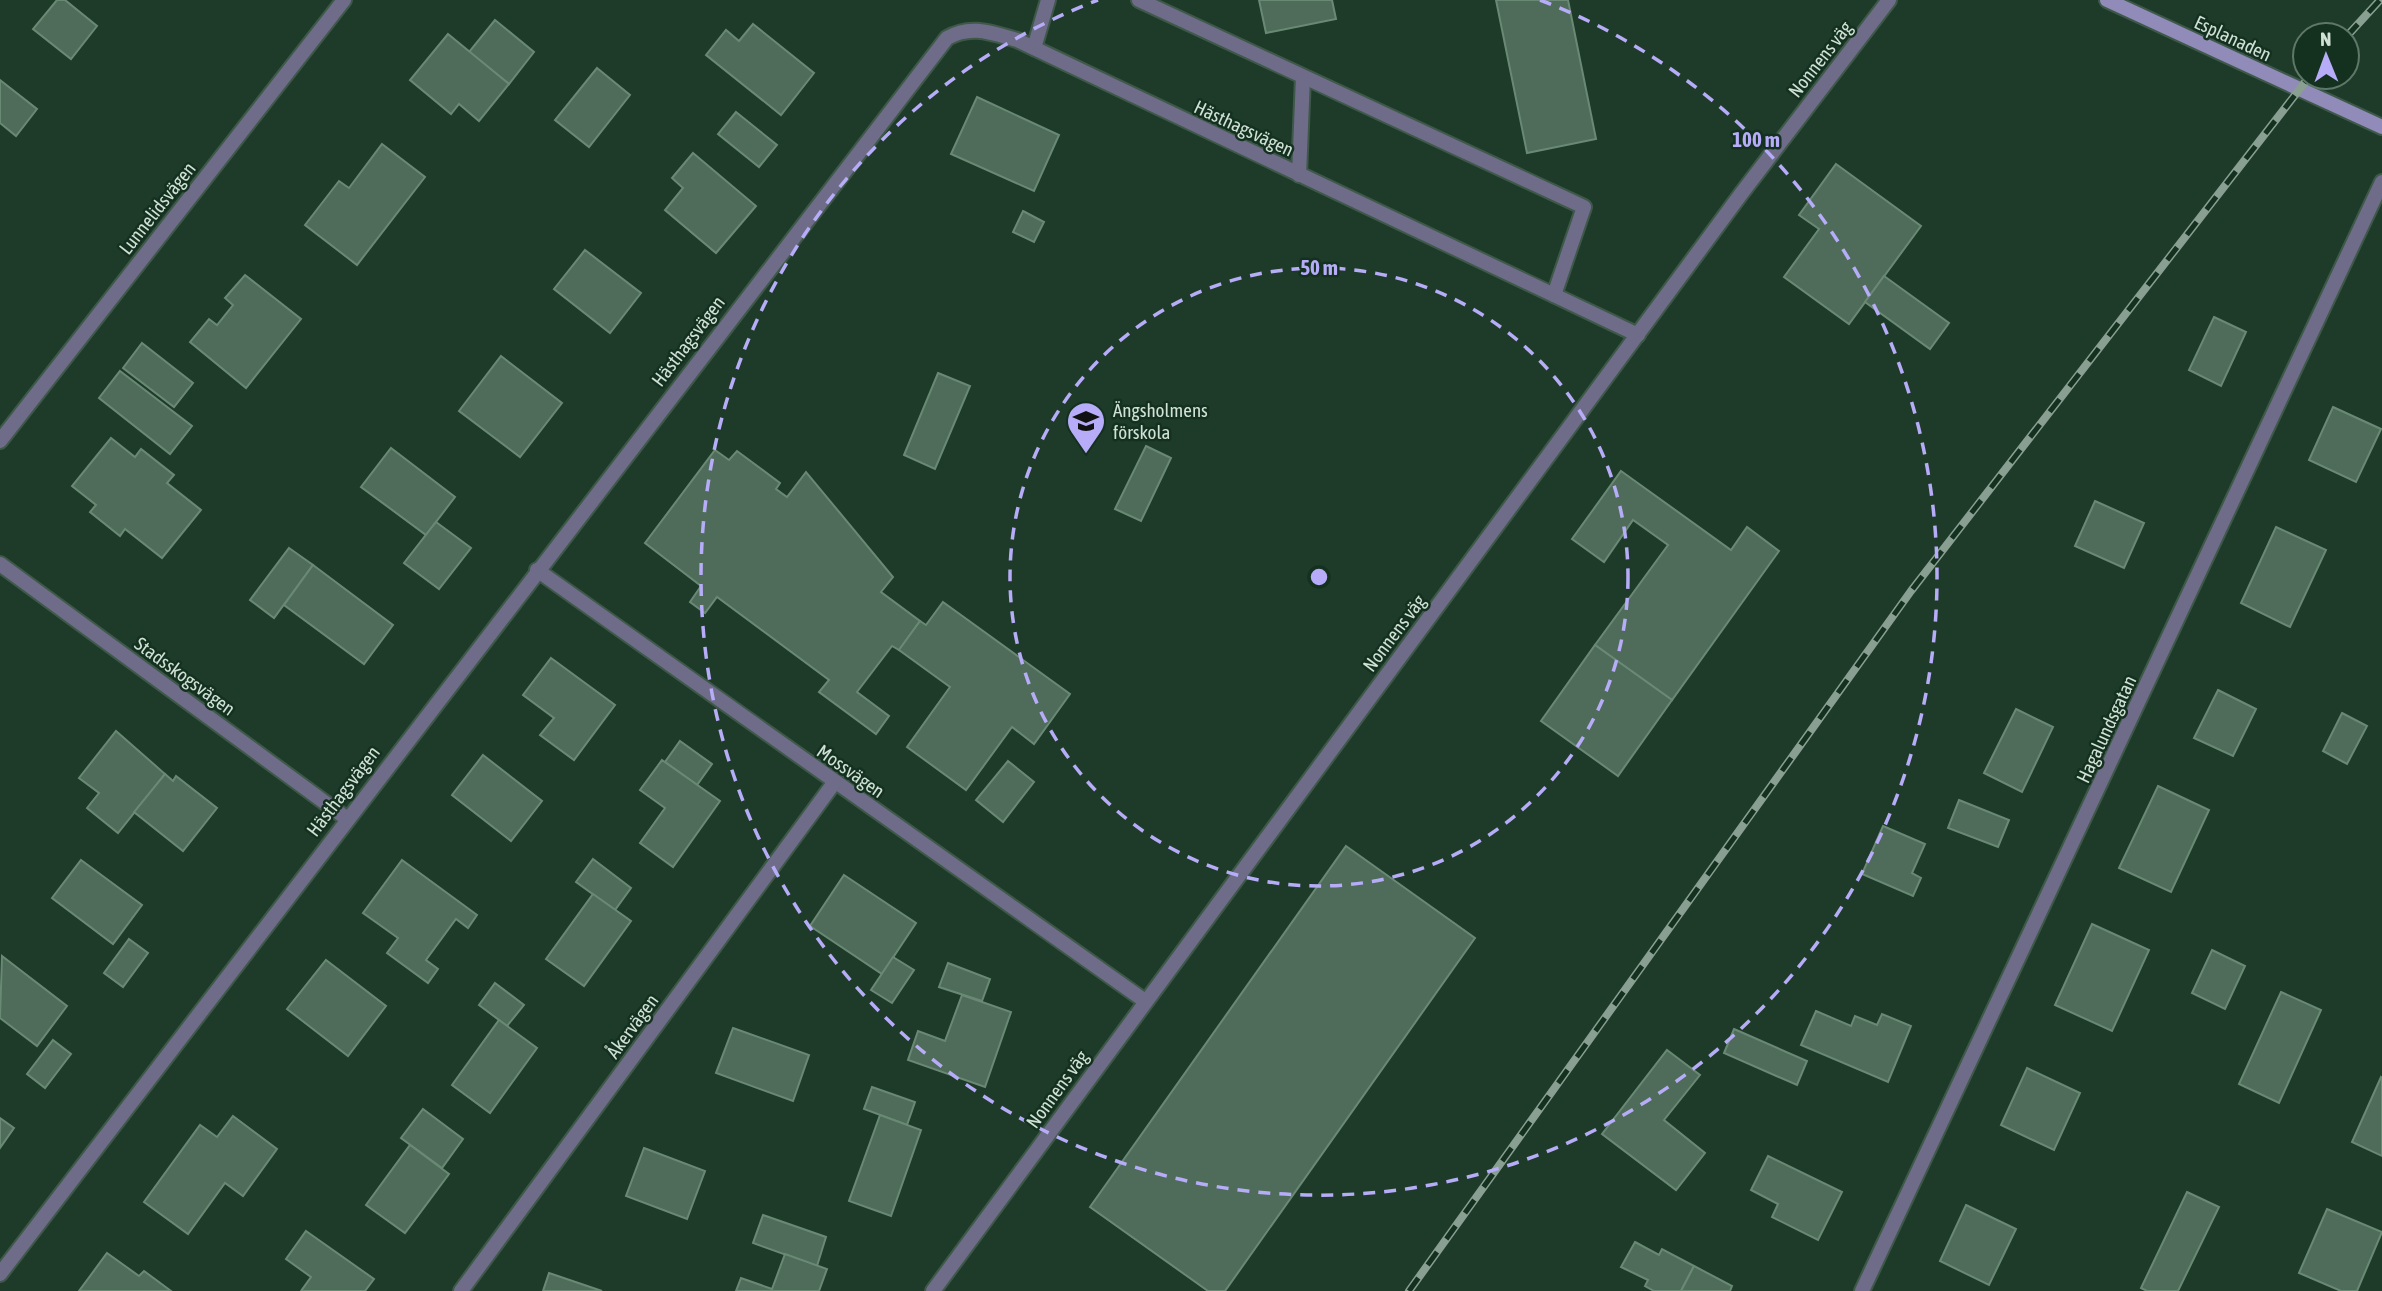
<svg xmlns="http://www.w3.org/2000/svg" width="2382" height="1291" font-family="'Asap Condensed',sans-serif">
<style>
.building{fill:#4e6c59;stroke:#6a8975;stroke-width:2}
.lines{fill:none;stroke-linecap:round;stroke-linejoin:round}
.lane-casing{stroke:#3e5949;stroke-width:18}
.street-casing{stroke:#3e5949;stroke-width:18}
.secondary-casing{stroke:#3e5949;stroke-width:18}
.lane{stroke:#6f6c89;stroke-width:14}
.street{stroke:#6f6c89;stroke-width:14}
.secondary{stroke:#908bb8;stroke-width:14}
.rail-casing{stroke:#899f91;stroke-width:8}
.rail{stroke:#143120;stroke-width:5;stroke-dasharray:16;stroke-linecap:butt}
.ring{fill:none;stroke:#b6acf8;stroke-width:3.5;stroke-dasharray:12 9}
.labels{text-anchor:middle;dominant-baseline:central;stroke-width:5;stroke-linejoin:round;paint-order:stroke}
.street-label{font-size:19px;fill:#d0e1d5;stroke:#143120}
.poi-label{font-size:19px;fill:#d0e1d5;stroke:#143120;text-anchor:start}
.centre{fill:#b6acf8;stroke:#143120;stroke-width:3.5}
.ring-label{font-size:21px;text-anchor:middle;font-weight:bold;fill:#b6acf8;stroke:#143120;stroke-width:5;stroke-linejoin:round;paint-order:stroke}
</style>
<rect width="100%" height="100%" fill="#1e3b2a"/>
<g class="building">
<polygon points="57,0 65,0 97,26 71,59 33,29"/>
<polygon points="1259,0 1332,0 1336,19 1266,33"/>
<polygon points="1496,0 1568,0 1596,139 1527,153"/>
<polygon points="495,20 534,52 509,84 469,52"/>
<polygon points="753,24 814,73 781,115 706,55 726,30 739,41"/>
<polygon points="448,34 509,84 479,121 459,104 451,114 410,80"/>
<polygon points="597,68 630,95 589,147 555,120"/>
<polygon points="0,80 37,109 16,136 0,123"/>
<polygon points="977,97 1059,135 1034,191 951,154"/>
<polygon points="736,112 777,145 759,167 718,134"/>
<polygon points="382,144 425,177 357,265 305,225 339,181 349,188"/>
<polygon points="693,153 756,206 716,253 665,210 683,188 672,178"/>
<polygon points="1836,164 1921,226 1849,324 1784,277 1819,229 1799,215"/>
<polygon points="1023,211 1044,222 1034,242 1013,232"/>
<polygon points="585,250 641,293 610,333 554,289"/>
<polygon points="245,275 301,319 246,388 190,342 209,319 217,325 233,305 225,298"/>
<polygon points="1884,276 1949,323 1930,349 1865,302"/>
<polygon points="2214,317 2246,332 2221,386 2189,370"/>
<polygon points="142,343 193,383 174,407 123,368"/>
<polygon points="501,356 562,403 520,457 459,411"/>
<polygon points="120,371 192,426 170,454 99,398"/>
<polygon points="938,373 970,386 935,469 904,455"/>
<polygon points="2333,407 2381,429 2356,482 2309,460"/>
<polygon points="111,438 135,457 141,449 174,475 167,483 201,510 162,558 125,529 120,536 90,512 96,505 72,486"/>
<polygon points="1146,446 1171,458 1141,521 1115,509"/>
<polygon points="391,448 455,497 426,535 361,487"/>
<polygon points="715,450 729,460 737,451 780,483 776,489 787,497 806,472 893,577 881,592 920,621 899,650 892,646 857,692 889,716 876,734 819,692 829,680 717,597 705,613 690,602 701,586 645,543"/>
<polygon points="1621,471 1731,550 1747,527 1779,551 1672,700 1595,645 1668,545 1633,520 1604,562 1572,539"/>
<polygon points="2095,501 2144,523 2124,568 2075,546"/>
<polygon points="436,522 471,548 439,589 404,563"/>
<polygon points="2276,527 2326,550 2290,627 2241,603"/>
<polygon points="289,548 313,565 274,618 250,600"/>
<polygon points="313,565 393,625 364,664 284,605"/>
<polygon points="943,602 1070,694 1034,744 1012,727 966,790 907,747 950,687 899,650 920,621 926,625"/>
<polygon points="1595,645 1672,700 1618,776 1541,721"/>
<polygon points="551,658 615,705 574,760 540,735 554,718 523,695"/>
<polygon points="2218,690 2256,709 2233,756 2194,738"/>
<polygon points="2016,709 2053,727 2022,792 1984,773"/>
<polygon points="2342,713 2367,726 2347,764 2323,751"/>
<polygon points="116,731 165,774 118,833 87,808 99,793 79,778"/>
<polygon points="680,741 712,764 697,785 665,762"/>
<polygon points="483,755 542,801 511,841 452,795"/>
<polygon points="662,760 720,801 673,867 640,843 665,808 640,790"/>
<polygon points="1008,761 1034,782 1003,822 976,800"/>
<polygon points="165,774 173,781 176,776 217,808 183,851 134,812"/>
<polygon points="2158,786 2209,810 2171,892 2119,868"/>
<polygon points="1959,800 2009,820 1998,847 1948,828"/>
<polygon points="1883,826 1925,844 1912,873 1921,878 1913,896 1862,874"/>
<polygon points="1346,846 1475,938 1225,1291 1208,1291 1090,1207"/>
<polygon points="593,859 631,888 615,910 576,882"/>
<polygon points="81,860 142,905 113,944 52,898"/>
<polygon points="402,860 477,915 468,928 456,919 426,960 438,969 428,983 387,953 398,938 363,913"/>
<polygon points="844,875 916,923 882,974 810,926"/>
<polygon points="593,894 631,921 584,986 546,959"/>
<polygon points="2092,924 2149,950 2112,1031 2055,1005"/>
<polygon points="129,939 148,953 123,987 104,973"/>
<polygon points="2212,950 2245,966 2225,1009 2192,993"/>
<polygon points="2,956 67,1006 37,1046 0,1018"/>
<polygon points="893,957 914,970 892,1003 871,990"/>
<polygon points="326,960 386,1006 348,1056 287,1009"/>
<polygon points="948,963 990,979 982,1001 939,987"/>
<polygon points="495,983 524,1005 507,1026 479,1005"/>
<polygon points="2281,992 2321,1010 2279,1103 2239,1084"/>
<polygon points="962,995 1011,1012 985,1087 908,1060 918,1031 945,1041"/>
<polygon points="1816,1011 1851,1026 1855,1016 1877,1025 1882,1014 1911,1026 1888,1082 1801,1045"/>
<polygon points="499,1020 537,1048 490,1113 452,1085"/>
<polygon points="733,1028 809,1055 793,1101 716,1073"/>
<polygon points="1734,1029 1807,1061 1797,1085 1724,1053"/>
<polygon points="53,1040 71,1054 45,1088 27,1074"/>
<polygon points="1667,1050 1700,1075 1664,1120 1705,1153 1676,1190 1602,1134"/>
<polygon points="2027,1068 2080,1093 2054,1150 2001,1125"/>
<polygon points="2381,1077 2382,1078 2382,1156 2352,1142"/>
<polygon points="872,1087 915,1102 907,1125 864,1109"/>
<polygon points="423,1109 463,1139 442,1168 401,1138"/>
<polygon points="880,1115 921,1130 891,1216 849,1201"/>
<polygon points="233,1116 277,1149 243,1196 225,1183 188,1234 144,1202 200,1125 217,1137"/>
<polygon points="0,1118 14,1128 0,1148"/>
<polygon points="410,1145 449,1174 405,1233 366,1205"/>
<polygon points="644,1148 705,1171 687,1219 626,1196"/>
<polygon points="1768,1156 1842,1192 1818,1240 1772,1217 1778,1204 1751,1190"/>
<polygon points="2187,1192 2219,1207 2178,1291 2147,1291 2141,1288"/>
<polygon points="1966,1205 2016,1229 1989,1285 1940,1261"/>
<polygon points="2327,1209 2382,1232 2357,1291 2341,1291 2299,1273"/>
<polygon points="763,1215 826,1237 817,1266 753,1243"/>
<polygon points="306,1231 374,1279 365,1291 301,1291 311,1277 286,1259"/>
<polygon points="1635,1242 1659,1255 1662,1249 1694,1266 1681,1291 1654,1291 1645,1286 1648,1280 1621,1267"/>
<polygon points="107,1253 139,1276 144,1271 171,1291 79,1291"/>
<polygon points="785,1254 827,1269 819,1291 736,1291 741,1278 772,1289"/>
<polygon points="1694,1266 1732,1286 1730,1291 1681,1291"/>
<polygon points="549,1273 602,1291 543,1291"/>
</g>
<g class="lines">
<defs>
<g id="lane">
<polyline points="1139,0 1584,207 1554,295"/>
<polyline points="1034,48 1048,0"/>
<polyline points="1299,175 1303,77"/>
</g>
<g id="street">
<polyline points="0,441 344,0"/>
<polyline points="0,564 346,818"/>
<polyline points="537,570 1145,1001"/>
<path d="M0 1274 947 38C971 24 992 33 1017 40L1638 335"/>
<polyline points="461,1291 834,783"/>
<polyline points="933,1291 1741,194 1889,0"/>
<polyline points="1862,1291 2382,182"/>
</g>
<polyline id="secondary" points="2107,0 2382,127"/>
</defs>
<use href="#lane" class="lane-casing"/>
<use href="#street" class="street-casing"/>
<use href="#secondary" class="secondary-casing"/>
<use href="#lane" class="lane"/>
<use href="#street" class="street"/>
<use href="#secondary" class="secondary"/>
<defs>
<g id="rail">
<polyline points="2347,36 2380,0"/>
<polyline points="1409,1291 1911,591 2309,77"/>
</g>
</defs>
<use href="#rail" class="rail-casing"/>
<use href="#rail" class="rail"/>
</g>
<g class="ring">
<circle cx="1319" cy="577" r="309"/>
<path d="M1540 0A618 618 0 1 1 1098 0"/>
</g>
<defs>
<symbol id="school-pin" viewBox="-11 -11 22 30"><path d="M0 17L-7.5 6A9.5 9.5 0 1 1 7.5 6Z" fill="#b6acf8" stroke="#143120"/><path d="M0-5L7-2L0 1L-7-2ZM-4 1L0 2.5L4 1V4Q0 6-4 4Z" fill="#111"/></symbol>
</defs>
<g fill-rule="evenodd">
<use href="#school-pin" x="1064" y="399" width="44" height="60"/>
</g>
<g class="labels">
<g class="street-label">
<text transform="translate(2233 38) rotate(25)">Esplanaden</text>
<text transform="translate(1820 59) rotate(-52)">Nonnens väg</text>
<text transform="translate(1244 128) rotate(25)">Hästhagsvägen</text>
<text transform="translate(157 208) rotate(-52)">Lunnelidsvägen</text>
<text transform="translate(688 341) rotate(-53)">Hästhagsvägen</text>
<text transform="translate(1394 633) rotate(-53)">Nonnens väg</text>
<text transform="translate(185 676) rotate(36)">Stadsskogsvägen</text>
<text transform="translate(2106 729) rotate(-65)">Hagalundsgatan</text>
<text transform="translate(851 771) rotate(35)">Mossvägen</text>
<text transform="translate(343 791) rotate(-53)">Hästhagsvägen</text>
<text transform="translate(632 1026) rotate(-54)">Åkervägen</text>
<text transform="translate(1057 1089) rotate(-54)">Nonnens väg</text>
</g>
<g class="poi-label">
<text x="1113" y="410">Ängsholmens<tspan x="1113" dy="22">förskola</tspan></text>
</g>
</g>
<circle cx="1319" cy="577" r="10" class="centre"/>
<g class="ring-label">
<text x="1756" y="147">100 m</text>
<text x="1319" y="275">50 m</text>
</g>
<g transform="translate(2326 56) rotate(359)"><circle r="33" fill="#143120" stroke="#5f7768" stroke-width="2"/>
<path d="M0-5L12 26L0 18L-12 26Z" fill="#b6acf8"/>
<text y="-10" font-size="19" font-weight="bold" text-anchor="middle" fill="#d0e1d5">N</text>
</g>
</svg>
